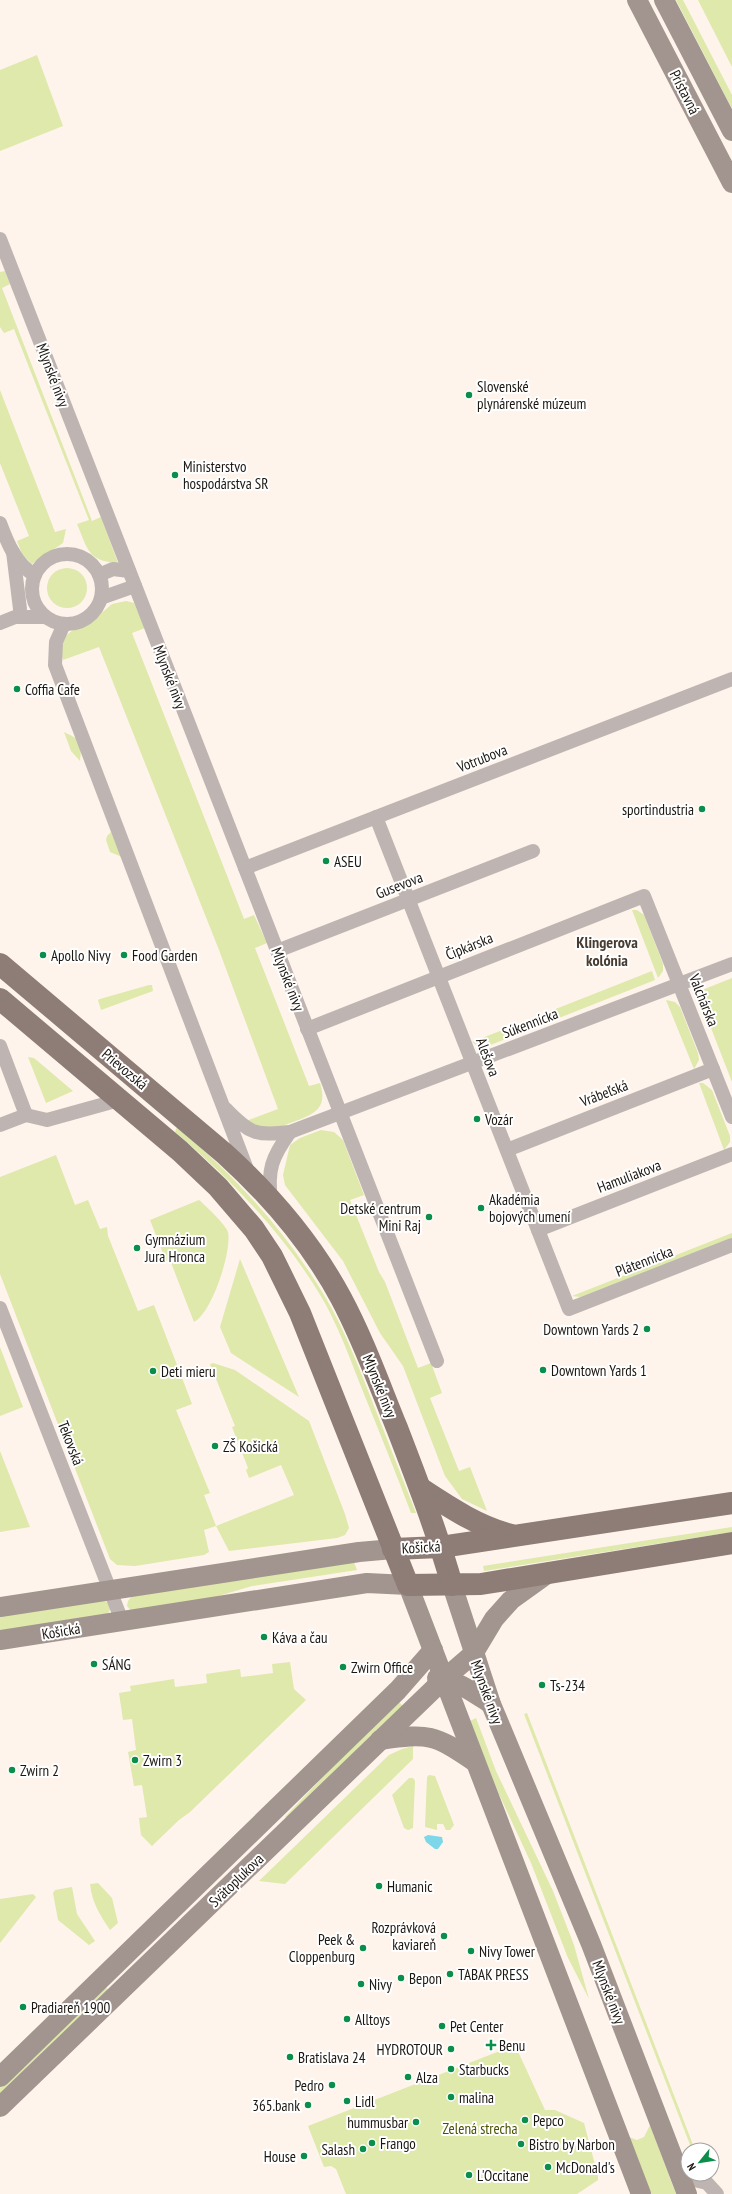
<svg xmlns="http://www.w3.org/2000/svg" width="732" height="2194" font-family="'PT Sans Narrow',sans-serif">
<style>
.green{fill:#dee9ab}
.water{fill:#7ed7e9}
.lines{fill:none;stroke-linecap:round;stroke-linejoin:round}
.street{stroke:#beb4b1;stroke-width:14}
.secondary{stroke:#a2948f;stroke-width:20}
.primary{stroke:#8e7c77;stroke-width:22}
.poi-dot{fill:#0b8e4a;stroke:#fff;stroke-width:1.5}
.labels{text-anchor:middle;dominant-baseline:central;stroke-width:4;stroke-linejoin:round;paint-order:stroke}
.street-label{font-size:15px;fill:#1c1611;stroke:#fff}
.poi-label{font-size:15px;fill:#1c1611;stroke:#fff;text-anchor:start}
.park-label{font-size:15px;fill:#4b5301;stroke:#fff}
.neighbourhood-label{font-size:16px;font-weight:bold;fill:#483b2f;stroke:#fff}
</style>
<rect width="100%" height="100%" fill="#fef4eb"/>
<g class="green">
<polygon points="676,0 683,0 732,95 732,109"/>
<polygon points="698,0 732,0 732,67"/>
<polygon points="37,55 63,126 0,151 0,70"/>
<path d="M5 271 10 284 2 288 92 521 101 517 118 563C88 561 88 550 77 524L89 520 14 329 4 333 0 327V272Z"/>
<polygon points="0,390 55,532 66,529 63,543 32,564 22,554 17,541 29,536 0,463"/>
<circle cx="67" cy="588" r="20"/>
<path d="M126 601 134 603 145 628 132 633 244 919 254 915 267 943 255 948 309 1086 320 1083C328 1108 315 1114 293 1122 284 1125 276 1130 267 1129 260 1128 253 1123 246 1121L278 1109 219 950 99 647 63 660 60 650 63 638 73 630 90 623 112 604Z"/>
<path d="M64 732C81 740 82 742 80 761L71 751Z"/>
<polygon points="111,832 122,857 110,852 106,840 107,836"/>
<polygon points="632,910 637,910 644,915 663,964 663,971 658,978"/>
<polygon points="652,971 655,980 488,1046 479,1047 472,1042"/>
<polygon points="732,978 732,1082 697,992"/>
<polygon points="149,985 152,985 153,991 101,1010 98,1000 100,999"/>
<polygon points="666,1000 675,1002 680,1007 698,1053 699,1060 694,1069"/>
<polygon points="28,1057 34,1058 73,1091 46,1103"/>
<polygon points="699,1083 703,1083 712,1090 730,1136 730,1142 724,1150"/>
<path d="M177 1127C236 1177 284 1229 324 1295 345 1330 359 1368 374 1406 388 1442 402 1477 416 1513H411C396 1473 380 1434 364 1394 352 1364 341 1333 326 1305 288 1238 233 1181 175 1132Z"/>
<polygon points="321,1130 334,1132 343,1140 364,1195 350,1200 379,1272 385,1282 418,1368 431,1363 442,1393 430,1398 459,1471 470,1467 487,1511 462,1499 445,1476 403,1366 380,1333 343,1261 285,1185 283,1175 290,1145 300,1138"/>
<polygon points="56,1155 75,1205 88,1200 100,1229 107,1227 108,1236 138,1311 154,1305 192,1404 176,1410 210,1493 204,1495 216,1526 294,1495 281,1465 249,1478 246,1470 248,1468 232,1427 235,1426 210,1364 213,1363 235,1370 309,1421 345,1514 349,1528 345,1535 337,1538 229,1551 216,1526 204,1530 209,1552 204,1555 135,1566 117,1565 110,1559 0,1274 0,1177"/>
<path d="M199 1200C205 1205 226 1225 228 1232 232 1251 212 1313 194 1322L170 1260 166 1261 150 1220Z"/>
<polygon points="732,1233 732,1239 580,1297 572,1296"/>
<polygon points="240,1259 299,1397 231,1353 220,1327"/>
<polygon points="0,1347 23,1407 0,1416"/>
<polygon points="0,1451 30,1527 0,1532"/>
<polygon points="732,1527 732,1532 484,1571 483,1566"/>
<polygon points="354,1562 357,1570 252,1586 195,1603 131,1611 127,1606 128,1601 132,1596"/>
<polygon points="101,1600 108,1602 111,1608 107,1615 0,1632 0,1615"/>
<polygon points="290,1662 294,1689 306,1700 190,1812 179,1820 152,1846 141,1835 139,1818 147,1817 142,1785 134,1786 128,1752 136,1750 132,1719 123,1720 119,1693 131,1691 130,1686 174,1679 175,1687 207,1683 206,1674 240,1669 241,1677 273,1673 272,1664"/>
<polygon points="399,1702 403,1706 287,1819 285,1817 335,1764"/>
<polygon points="527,1713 695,2150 692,2150 524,1714"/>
<polygon points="476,1718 496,1771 553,1891 574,1945 589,1999 568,1958 531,1863 498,1792 470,1721"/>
<polygon points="413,1746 413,1759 285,1884 259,1881 389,1755 402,1749"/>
<polygon points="429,1775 435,1776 454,1825 450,1830 446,1830 443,1824 437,1824 437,1830 425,1827 427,1777"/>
<polygon points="409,1778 413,1778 415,1781 413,1828 408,1830 404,1828 392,1795"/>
<path d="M98 1883 112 1898 118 1923 110 1930C100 1915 92 1903 90 1884Z"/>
<polygon points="72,1887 77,1914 95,1941 89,1945 58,1920 53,1893 55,1890"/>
<polygon points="33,1894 36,1897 0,1943 0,1899"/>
<polygon points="105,1986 109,1991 0,2094 0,2085"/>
<polygon points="515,2045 545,2110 555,2110 584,2123 598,2176 598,2180 577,2194 346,2194 336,2169 331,2166 324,2167 308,2126"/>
<polygon points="650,2125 676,2194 650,2194 629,2137 637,2140 644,2137"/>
</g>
<polygon class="water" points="428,1835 442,1837 443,1842 438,1849 435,1849 426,1842 424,1837"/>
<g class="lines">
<g class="street">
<polyline points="0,239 437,1361"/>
<path d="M0 523C7 542 16 565 35 575"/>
<polyline points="13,552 20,609"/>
<circle cx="67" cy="589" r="35"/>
<polyline points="99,575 113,569 129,571"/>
<polyline points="101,598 135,586"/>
<polyline points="0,623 15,617 45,617"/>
<polyline points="64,624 56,642 55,665 248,1172"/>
<polyline points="376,817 569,1309 732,1245"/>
<polyline points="245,868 732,679"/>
<polyline points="277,951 533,851"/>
<polyline points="307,1029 644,896 732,1117"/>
<polyline points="0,1046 26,1115"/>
<path d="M226 1109C250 1134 256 1136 290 1132L732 964"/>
<polyline points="0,1125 26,1115 47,1120 119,1100"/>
<polyline points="507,1150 713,1069"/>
<path d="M271 1200C267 1170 272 1157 290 1132"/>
<polyline points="538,1230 732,1154"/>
<polyline points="0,1308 122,1621"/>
<polyline points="681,2177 707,2183 717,2194"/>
</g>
<g class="secondary">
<polyline points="637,0 732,183"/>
<polyline points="664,0 732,131"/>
<polyline points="452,1585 491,1704 591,1944 687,2194"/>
<polyline points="0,1607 359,1552 393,1549"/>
<polyline points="0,1640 367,1583 408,1585 641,2194"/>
<path d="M437 1678C457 1680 474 1693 491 1704"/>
<path d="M380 1740C429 1733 434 1734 475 1762"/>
<polyline points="0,2077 398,1690 433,1650"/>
<polyline points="0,2107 444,1679 473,1654 494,1619 511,1600 550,1572"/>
</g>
<g class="primary">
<path d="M0 964 225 1154C270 1195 312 1244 341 1298 363 1339 379 1384 397 1428 417 1480 437 1532 452 1585"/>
<polyline points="0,999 180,1151 218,1187 254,1229 272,1256 300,1313 408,1585 481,1584 732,1543"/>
<path d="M420 1488C449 1507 477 1526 511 1535"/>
<polyline points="393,1549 441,1547 732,1503"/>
</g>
</g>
<g class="poi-dot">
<circle cx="469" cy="395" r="4"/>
<circle cx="175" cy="475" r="4"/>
<circle cx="17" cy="689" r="4"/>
<circle cx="702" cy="809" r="4"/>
<circle cx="326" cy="861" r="4"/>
<circle cx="43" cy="955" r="4"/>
<circle cx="124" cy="955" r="4"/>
<circle cx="477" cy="1119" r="4"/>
<circle cx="481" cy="1208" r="4"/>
<circle cx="429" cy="1217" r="4"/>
<circle cx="137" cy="1248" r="4"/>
<circle cx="647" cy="1329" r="4"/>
<circle cx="543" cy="1370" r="4"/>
<circle cx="153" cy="1371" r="4"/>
<circle cx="215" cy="1446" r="4"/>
<circle cx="264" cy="1637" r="4"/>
<circle cx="94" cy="1664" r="4"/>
<circle cx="343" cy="1667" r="4"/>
<circle cx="542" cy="1685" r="4"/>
<circle cx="135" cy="1760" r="4"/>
<circle cx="12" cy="1770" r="4"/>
<circle cx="379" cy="1886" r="4"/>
<circle cx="444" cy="1936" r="4"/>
<circle cx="363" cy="1948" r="4"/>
<circle cx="471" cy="1951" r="4"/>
<circle cx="450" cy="1974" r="4"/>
<circle cx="401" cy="1978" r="4"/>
<circle cx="361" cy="1984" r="4"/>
<circle cx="23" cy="2007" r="4"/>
<circle cx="347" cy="2019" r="4"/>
<circle cx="442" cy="2026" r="4"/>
<path d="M489 2039h4v4h4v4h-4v4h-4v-4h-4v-4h4z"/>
<circle cx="451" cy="2049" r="4"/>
<circle cx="290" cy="2057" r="4"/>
<circle cx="451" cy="2069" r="4"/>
<circle cx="408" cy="2077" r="4"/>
<circle cx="332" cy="2085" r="4"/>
<circle cx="451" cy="2097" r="4"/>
<circle cx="347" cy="2101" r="4"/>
<circle cx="308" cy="2105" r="4"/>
<circle cx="525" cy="2120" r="4"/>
<circle cx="416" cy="2122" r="4"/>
<circle cx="372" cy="2143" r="4"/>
<circle cx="521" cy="2144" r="4"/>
<circle cx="363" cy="2149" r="4"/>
<circle cx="304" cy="2156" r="4"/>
<circle cx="548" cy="2167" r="4"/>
<circle cx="469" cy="2175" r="4"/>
</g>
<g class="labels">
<g class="street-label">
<text transform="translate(685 92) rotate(63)">Prístavná</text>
<text transform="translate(53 375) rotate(69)">Mlynské nivy</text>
<text transform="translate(170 677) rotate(69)">Mlynské nivy</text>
<text transform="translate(482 758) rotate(-21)">Votrubova</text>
<text transform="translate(399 885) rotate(-21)">Gusevova</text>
<text transform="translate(469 946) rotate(-22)">Čipkárska</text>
<text transform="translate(288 979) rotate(69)">Mlynské nivy</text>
<text transform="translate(704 1000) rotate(68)">Valchárska</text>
<text transform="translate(530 1023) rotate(-21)">Súkennícka</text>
<text transform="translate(488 1057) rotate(69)">Alešova</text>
<text transform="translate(125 1069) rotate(40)">Prievozská</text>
<text transform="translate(604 1093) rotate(-21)">Vrábeľská</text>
<text transform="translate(629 1176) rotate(-21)">Hamuliakova</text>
<text transform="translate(644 1261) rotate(-21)">Plátennícka</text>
<text transform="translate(380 1386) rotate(68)">Mlynské nivy</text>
<text transform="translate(71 1443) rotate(69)">Tekovská</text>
<text transform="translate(421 1547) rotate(-3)">Košická</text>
<text transform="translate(61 1631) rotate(-9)">Košická</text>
<text transform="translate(487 1692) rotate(70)">Mlynské nivy</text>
<text transform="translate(236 1880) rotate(-44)">Svätoplukova</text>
<text transform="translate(609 1992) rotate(69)">Mlynské nivy</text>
</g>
<g class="poi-label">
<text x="477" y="386">Slovenské<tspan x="477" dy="17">plynárenské múzeum</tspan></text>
<text x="183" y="466">Ministerstvo<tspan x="183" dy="17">hospodárstva SR</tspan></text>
<text x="25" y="689">Coffia Cafe</text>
<text x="694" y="809" text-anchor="end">sportindustria</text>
<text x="334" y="861">ASEU</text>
<text x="51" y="955">Apollo Nivy</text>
<text x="132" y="955">Food Garden</text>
<text x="485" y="1119">Vozár</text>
<text x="489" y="1199">Akadémia<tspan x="489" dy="17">bojových umení</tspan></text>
<text x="421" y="1208" text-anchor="end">Detské centrum<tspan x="421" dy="17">Mini Raj</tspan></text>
<text x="145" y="1239">Gymnázium<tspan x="145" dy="17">Jura Hronca</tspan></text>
<text x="639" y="1329" text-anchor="end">Downtown Yards 2</text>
<text x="551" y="1370">Downtown Yards 1</text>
<text x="161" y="1371">Deti mieru</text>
<text x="223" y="1446">ZŠ Košická</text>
<text x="272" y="1637">Káva a čau</text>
<text x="102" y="1664">SÁNG</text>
<text x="351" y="1667">Zwirn Office</text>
<text x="550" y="1685">Ts-234</text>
<text x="143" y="1760">Zwirn 3</text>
<text x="20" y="1770">Zwirn 2</text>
<text x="387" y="1886">Humanic</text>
<text x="436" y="1927" text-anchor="end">Rozprávková<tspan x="436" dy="17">kaviareň</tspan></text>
<text x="355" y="1939" text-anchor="end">Peek &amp;<tspan x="355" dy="17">Cloppenburg</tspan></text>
<text x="479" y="1951">Nivy Tower</text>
<text x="458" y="1974">TABAK PRESS</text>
<text x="409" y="1978">Bepon</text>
<text x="369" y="1984">Nivy</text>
<text x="31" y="2007">Pradiareň 1900</text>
<text x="355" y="2019">Alltoys</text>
<text x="450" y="2026">Pet Center</text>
<text x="499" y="2045">Benu</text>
<text x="443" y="2049" text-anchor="end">HYDROTOUR</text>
<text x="298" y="2057">Bratislava 24</text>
<text x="459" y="2069">Starbucks</text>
<text x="416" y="2077">Alza</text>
<text x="324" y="2085" text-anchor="end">Pedro</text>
<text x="459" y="2097">malina</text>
<text x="355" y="2101">Lidl</text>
<text x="300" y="2105" text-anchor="end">365.bank</text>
<text x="533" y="2120">Pepco</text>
<text x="408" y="2122" text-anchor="end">hummusbar</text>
<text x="380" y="2143">Frango</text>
<text x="529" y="2144">Bistro by Narbon</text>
<text x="355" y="2149" text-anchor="end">Salash</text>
<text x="296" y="2156" text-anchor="end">House</text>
<text x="556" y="2167">McDonald's</text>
<text x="477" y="2175">L'Occitane</text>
</g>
<g class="park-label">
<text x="480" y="2128">Zelená strecha</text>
</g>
<g class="neighbourhood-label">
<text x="607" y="942">Klingerova<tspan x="607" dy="18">kolónia</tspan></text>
</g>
</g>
<g transform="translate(700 2162) rotate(240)"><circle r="19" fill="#ffffff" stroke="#a4a2a0"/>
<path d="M0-3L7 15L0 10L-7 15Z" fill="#0b8e4a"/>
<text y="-6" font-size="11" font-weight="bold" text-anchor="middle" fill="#1c1611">N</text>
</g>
</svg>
